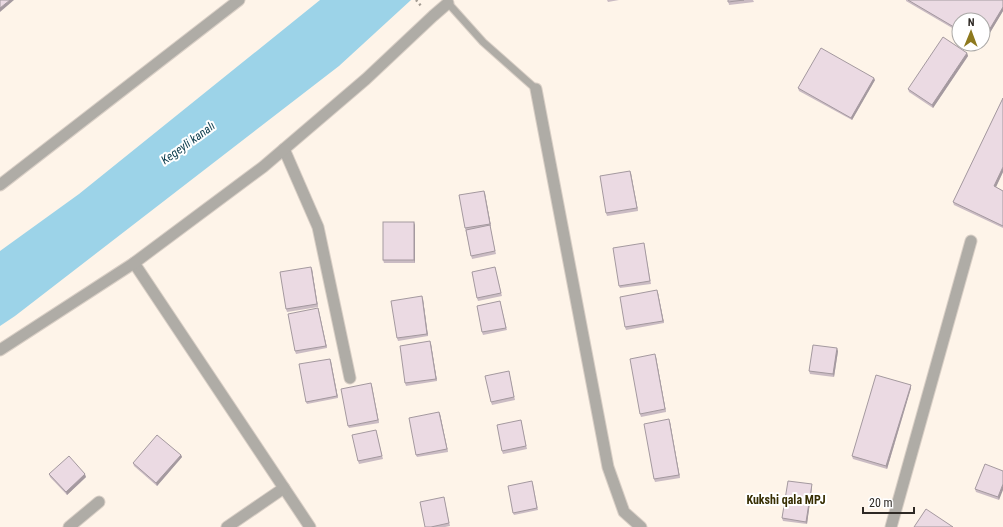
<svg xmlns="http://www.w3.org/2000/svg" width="1003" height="527" font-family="'Roboto Condensed',sans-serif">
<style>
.water{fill:#9cd3e8}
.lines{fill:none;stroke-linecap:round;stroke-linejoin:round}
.service-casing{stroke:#d9cfc6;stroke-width:9}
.minor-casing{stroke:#d9cfc6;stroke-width:13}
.path{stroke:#a49c93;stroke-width:2.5;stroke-dasharray:2 3;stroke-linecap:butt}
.service{stroke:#afaca6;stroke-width:7}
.minor{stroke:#afaca6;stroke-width:11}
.wall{fill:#cabbc3}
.shaded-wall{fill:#a4999f}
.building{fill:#ebdae3;stroke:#a4999f}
.labels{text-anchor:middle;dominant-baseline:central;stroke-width:4;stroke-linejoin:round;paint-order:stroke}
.water-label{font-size:12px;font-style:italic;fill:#0c3c4c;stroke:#fff}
.neighbourhood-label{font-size:12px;font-weight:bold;fill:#372e02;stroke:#fff}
</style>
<rect width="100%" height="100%" fill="#fef4e9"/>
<polygon class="water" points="320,0 411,0 339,66 15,316 0,326 0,251 79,194"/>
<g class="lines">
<defs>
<polyline id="service" points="448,3 483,42 536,89"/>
<g id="minor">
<polyline points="536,89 608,467 624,512 641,527"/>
<polyline points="284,149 318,227 350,378"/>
<polyline points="0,185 239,0"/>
<polyline points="134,263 310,527"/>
<polyline points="0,350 134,263 263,167 366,79 433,16 448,3"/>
<polyline points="69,527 99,502"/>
<polyline points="227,527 284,488"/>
<polyline points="891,527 971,241"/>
</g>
</defs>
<use href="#service" class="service-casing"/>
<use href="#minor" class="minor-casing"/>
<polyline class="path" points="416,0 422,7"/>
<use href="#service" class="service"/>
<use href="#minor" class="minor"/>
</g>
<g class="wall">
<polygon points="607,0 619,0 608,2"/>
<polygon points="728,0 753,0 754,2 729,5"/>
<polygon points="906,0 1003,0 1003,11 982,46 979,44 983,44 959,20 959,32 906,1"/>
<polygon points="967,53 968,56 933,108 909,92 908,89"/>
<polygon points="875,80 852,120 799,91 798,88"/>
<polygon points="1003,98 1003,172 996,187 1003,191 1003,228 954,205 953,202"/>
<polygon points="630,171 638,211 607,216 606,213"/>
<polygon points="484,191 491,226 490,226 496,254 472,259 465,228"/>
<polygon points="415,225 415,263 384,263 383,260"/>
<polygon points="644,243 651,284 620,288 619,286"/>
<polygon points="495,267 502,296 478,301 477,298"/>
<polygon points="312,269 318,307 287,312 286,309"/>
<polygon points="658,293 664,323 626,330 625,327"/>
<polygon points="423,299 428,336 398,341 397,338"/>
<polygon points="500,301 507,330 483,335 482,332"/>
<polygon points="318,308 327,348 296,354 295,351"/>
<polygon points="430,341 431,344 437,381 406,386 405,383"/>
<polygon points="838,351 834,377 810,374 809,371"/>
<polygon points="656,357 666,412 641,417 640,414"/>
<polygon points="330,359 338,398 307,404 306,402"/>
<polygon points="509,371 515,400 492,405 491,402"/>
<polygon points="371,383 379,423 349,428 348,426"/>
<polygon points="911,385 911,388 887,469 853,459 852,456"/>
<polygon points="440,414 448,452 417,457 416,455"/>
<polygon points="521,420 527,449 503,454 502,451"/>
<polygon points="670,422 680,478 655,482 654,479"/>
<polygon points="376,430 383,459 359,464 358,461"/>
<polygon points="181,455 182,457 157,486 134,466 133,463"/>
<polygon points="1003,471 999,500 976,492 975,489"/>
<polygon points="49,474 86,477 67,495 50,477"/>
<polygon points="533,484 538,510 514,515 513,513"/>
<polygon points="812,484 812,487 807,524 783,521 782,518"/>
<polygon points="444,497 450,526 445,527 425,527"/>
</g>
<g class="shaded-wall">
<polygon points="10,0 14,0 0,12 0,8"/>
<polygon points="1003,7 1003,11 982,46 981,44 983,44 983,40"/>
<polygon points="967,53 968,56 933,108 932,105"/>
<polygon points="874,78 875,80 852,120 851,118"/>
<polygon points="1003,167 1003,172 995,189 994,186"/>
<polygon points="630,171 631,173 638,211 637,208"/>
<polygon points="484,191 485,193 491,226 490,224"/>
<polygon points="414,222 415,225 415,263 414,260"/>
<polygon points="311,267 312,269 318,307 317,304"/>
<polygon points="657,290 658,293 664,323 663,321"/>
<polygon points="422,296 423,299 428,336 427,334"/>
<polygon points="318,308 319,311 327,348 326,346"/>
<polygon points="430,341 431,344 437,381 436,379"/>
<polygon points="837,348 838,351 834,377 833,374"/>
<polygon points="655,354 656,357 666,412 665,409"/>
<polygon points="330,359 331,361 338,398 337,396"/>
<polygon points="371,383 372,386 379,423 378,420"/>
<polygon points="911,385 911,388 887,469 886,466"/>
<polygon points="439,412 440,414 448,452 447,449"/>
<polygon points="669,419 670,422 680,478 679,475"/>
<polygon points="181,455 182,457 157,486 156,483"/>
<polygon points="85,474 86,477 67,495 66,492"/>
<polygon points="812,484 812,487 807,524 806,522"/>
<polygon points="1003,484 1003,490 999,500 998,497"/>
</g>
<g class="building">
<polygon points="0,0 10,0 0,8"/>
<polygon points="728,0 744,0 728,2"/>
<polygon points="908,0 1003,0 1003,7 983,40 983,20 959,20 959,30"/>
<polygon points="943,37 967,53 932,105 908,89"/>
<polygon points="821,48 874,78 851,118 798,88"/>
<polygon points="1003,98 1003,167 994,186 1003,191 1003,226 953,202"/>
<polygon points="630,171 637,208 606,213 600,176"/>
<polygon points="484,191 490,224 465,228 459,195"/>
<rect x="383" y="222" width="31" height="38"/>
<polygon points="490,225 495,251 471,256 466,230"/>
<polygon points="644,243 650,281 619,286 613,248"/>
<polygon points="311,267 317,304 286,309 280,272"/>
<polygon points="495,267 501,293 477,298 472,272"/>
<polygon points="657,290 663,321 625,327 620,297"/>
<polygon points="422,296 427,334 397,338 391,301"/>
<polygon points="500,301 506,328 482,332 477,306"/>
<polygon points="318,308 326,346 295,351 288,314"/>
<polygon points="430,341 436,379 405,383 400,346"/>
<polygon points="813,345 837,348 833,374 809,371"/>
<polygon points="655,354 665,409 640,414 630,359"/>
<polygon points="330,359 337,396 306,402 299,364"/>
<polygon points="509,371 514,397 491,402 485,376"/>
<polygon points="876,375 911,385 886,466 852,456"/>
<polygon points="371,383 378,420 348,426 341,389"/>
<polygon points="439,412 447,449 416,455 409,418"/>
<polygon points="669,419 679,475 654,479 644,424"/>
<polygon points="521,420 526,446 502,451 497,425"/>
<polygon points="376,430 382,456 358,461 352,435"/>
<polygon points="157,435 181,455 156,483 133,463"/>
<polygon points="69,456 85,474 66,492 49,474"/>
<polygon points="985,464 1003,471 1003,484 998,497 975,489"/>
<polygon points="532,481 537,508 513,513 508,486"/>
<polygon points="788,481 812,484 806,522 782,518"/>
<polygon points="444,497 449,523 431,527 425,527 420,502"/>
<polygon points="926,509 953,527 914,527"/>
</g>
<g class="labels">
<g class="water-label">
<text transform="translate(188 143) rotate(-36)">Kegeyli kanalı</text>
</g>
<g class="neighbourhood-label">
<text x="786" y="500">Kukshi qala MPJ</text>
</g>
</g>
<g transform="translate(971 32) rotate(1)"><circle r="19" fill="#ffffff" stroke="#aba9a7"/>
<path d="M0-3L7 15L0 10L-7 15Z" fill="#8d791e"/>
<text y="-6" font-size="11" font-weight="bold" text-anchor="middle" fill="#2e2924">N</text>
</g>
<path d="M863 507v6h51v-6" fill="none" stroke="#2e2924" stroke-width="2"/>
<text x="869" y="507" font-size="12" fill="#2e2924" stroke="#ffffff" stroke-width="3" paint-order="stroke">20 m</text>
</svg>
